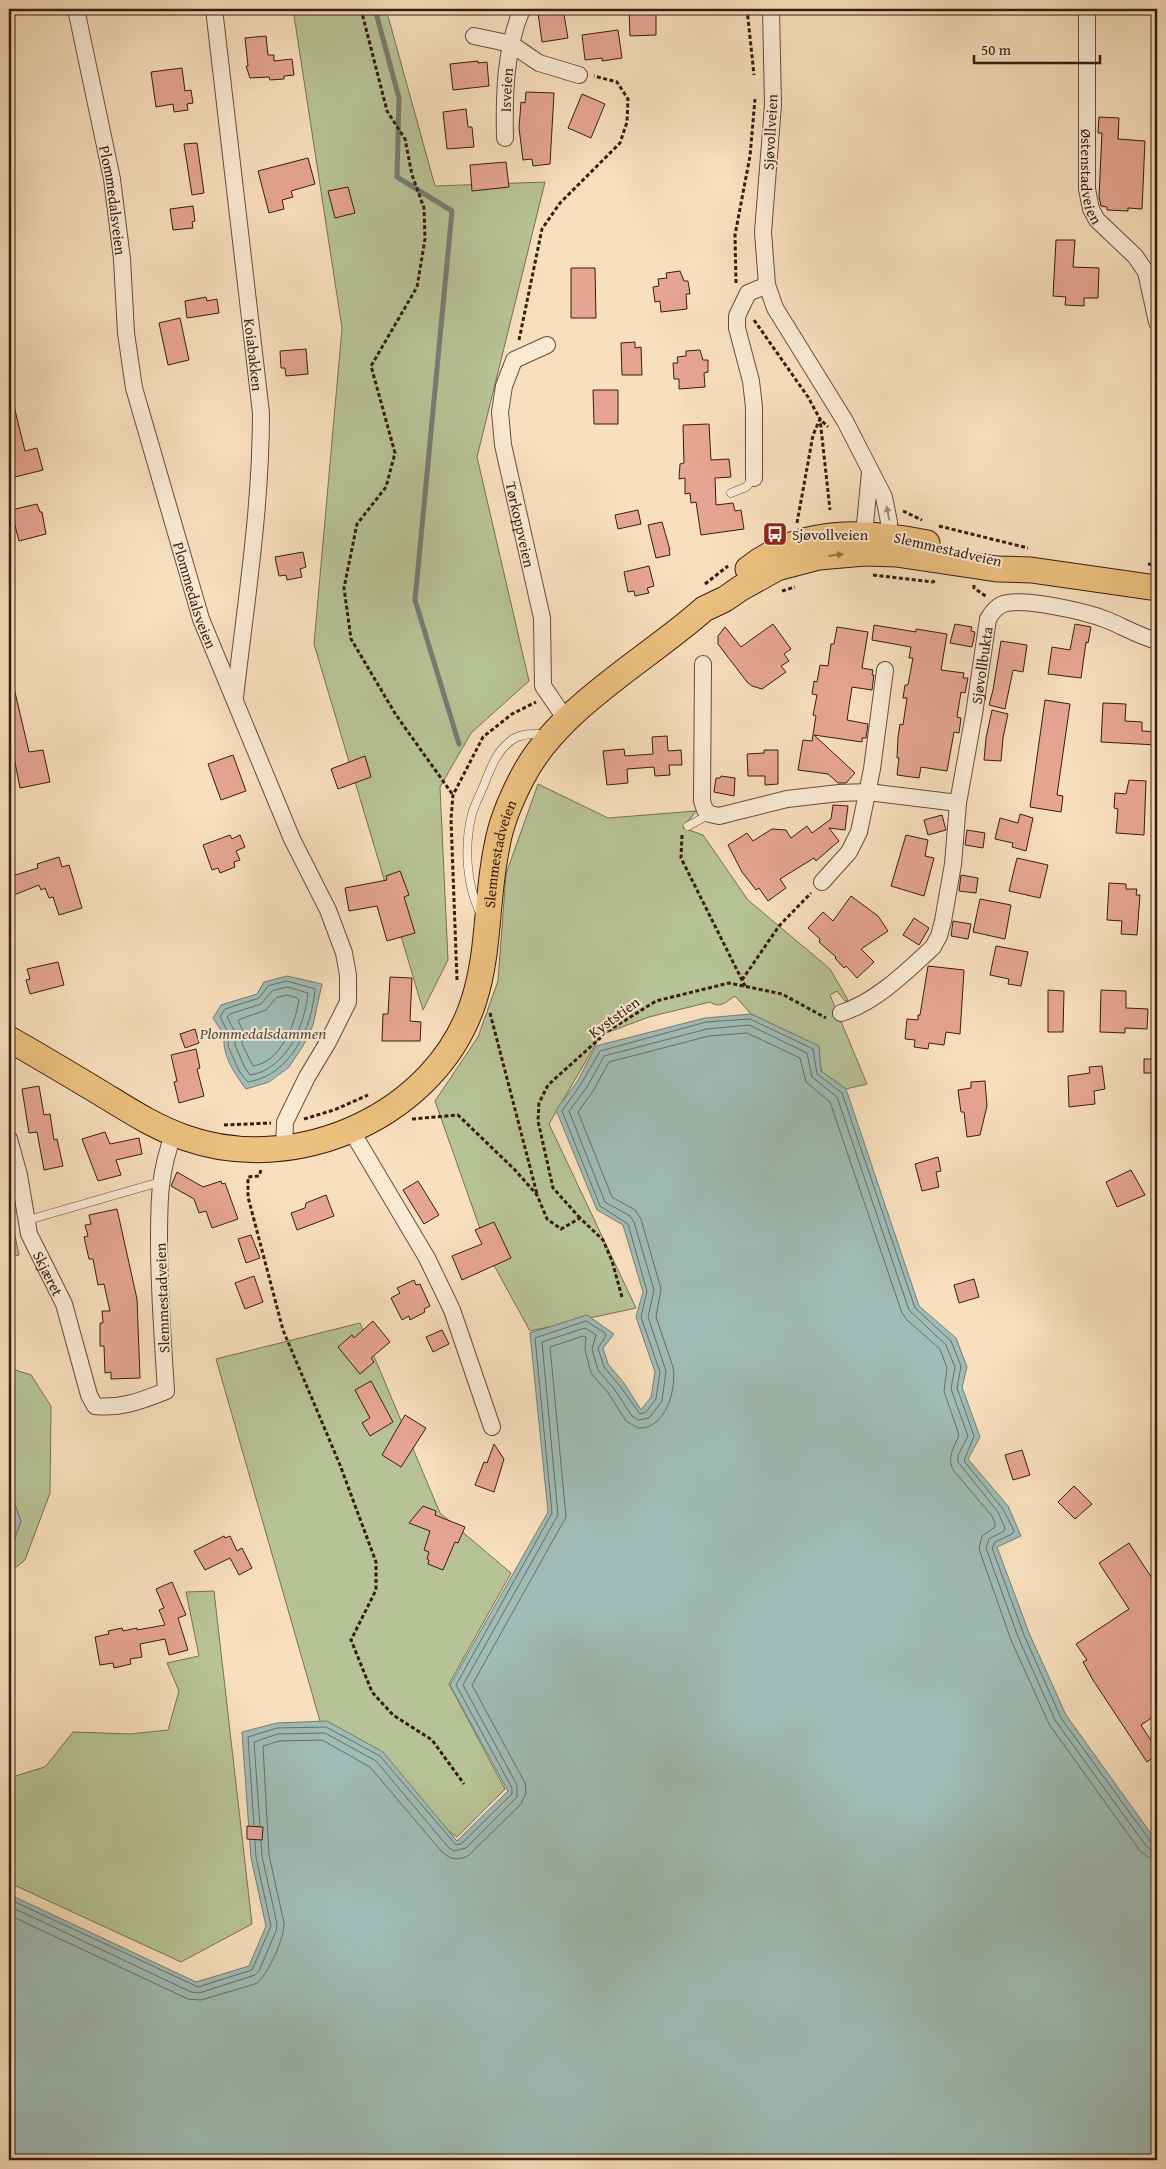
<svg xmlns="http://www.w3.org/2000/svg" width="1166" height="2169" font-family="'Gentium Book Plus',serif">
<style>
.green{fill:#b7c396;stroke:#787054}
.water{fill:#9fbcb6;stroke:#767c74}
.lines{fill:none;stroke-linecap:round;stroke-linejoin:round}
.shore{stroke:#6c6c64;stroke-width:1}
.stream{stroke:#767c74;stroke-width:5}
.building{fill:#e6a593;stroke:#381c11}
.lane-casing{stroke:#684d3c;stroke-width:9}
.street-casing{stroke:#684d3c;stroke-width:18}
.primary-casing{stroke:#381c11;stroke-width:27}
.path{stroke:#381c11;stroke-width:3;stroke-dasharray:4 2.5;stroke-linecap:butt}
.lane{stroke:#faead4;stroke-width:8}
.street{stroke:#faead4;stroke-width:16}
.primary{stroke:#ecc07e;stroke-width:25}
.oneway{fill:#a38d7c}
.oneway2{fill:#926e48}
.labels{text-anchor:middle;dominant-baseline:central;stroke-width:4;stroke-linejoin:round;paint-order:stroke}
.street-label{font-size:15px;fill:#381c11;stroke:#faead4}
.poi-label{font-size:15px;fill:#381c11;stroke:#faead4;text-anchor:start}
.water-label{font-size:16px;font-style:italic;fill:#574c43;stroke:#faead4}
</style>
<rect width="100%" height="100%" fill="#f8dfbd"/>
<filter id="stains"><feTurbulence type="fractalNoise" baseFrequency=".004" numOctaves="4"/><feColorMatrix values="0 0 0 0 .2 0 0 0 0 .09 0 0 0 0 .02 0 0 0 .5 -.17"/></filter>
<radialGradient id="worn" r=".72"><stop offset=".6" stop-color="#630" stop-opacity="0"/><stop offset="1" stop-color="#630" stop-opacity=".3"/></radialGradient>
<g class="green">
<polygon points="293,9 386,9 435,186 545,182 477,457 529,681 471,733 440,787 448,960 423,1010 314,644 342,328"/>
<path d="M538 784 608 818 696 811 683 828 703 835 748 900 830 969 848 1000 845 1001 837 991 830 995 867 1084 846 1089 821 1071 818 1046 751 1014 735 996C726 1002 720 1009 710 1002L649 1017 598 1036 597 1042 549 1124 636 1308 530 1331 491 1260 435 1101 478 1037 498 981 506 874Z"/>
<polygon points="9,1207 19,1255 9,1257"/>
<polygon points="360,1323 440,1513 511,1573 449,1684 505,1789 457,1837 332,1742 326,1742 216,1359"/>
<polygon points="9,1368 31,1375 51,1406 50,1493 25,1560 9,1573 9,1554 21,1521 9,1489"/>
<polygon points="214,1591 252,1924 181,1962 14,1885 9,1878 9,1778 45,1767 73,1732 130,1734 168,1730 179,1691 167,1663 199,1656 186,1592"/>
</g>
<g class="water">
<path d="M287 976 322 984 313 1025 303 1046 289 1067 269 1082 246 1089C234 1073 222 1055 224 1035L213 1018 221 1005 257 994 264 982Z"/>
<polygon points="751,1014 819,1046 821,1071 846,1089 919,1306 956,1338 967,1367 962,1387 980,1437 968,1459 1008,1506 1021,1536 997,1547 1029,1633 1066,1715 1157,1842 1157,2160 9,2160 9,1890 15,1897 196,1982 249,1966 266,1926 251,1858 242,1732 277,1723 327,1721 383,1752 457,1841 508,1791 450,1685 548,1512 530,1333 587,1315 614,1334 603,1348 608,1364 624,1383 641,1410 651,1397 655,1372 636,1317 643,1292 623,1225 597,1210 556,1110 577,1082 596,1046 705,1018"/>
<polygon points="9,1489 21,1521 9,1554"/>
</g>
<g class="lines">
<g class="shore">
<path d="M287 981 315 989C312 1028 291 1075 248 1082L239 1071 228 1046 229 1034 220 1017 225 1009 259 998 268 986Z"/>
<path d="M287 987 308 993C305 1025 286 1070 250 1075L245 1068 235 1045V1032L227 1017 230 1014 261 1004 272 991Z"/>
<path d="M287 995 297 998 299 1000C295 1024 281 1062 253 1066L242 1044 243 1032 238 1020 266 1010 276 998Z"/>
<polyline points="254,1825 248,1737 277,1728 326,1727 380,1756 456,1845 461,1844 512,1794 512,1788 456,1685 552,1513 535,1338 586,1321 605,1333 606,1336 598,1348 604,1367 620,1386 640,1414 646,1412 656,1399 660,1372 641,1317 647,1291 628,1224 600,1206 562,1111 581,1084 600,1051 706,1022 750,1019 813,1049 817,1074 842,1093 915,1308 951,1341 961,1366 957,1388 974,1436 964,1461 1003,1509 1014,1531 1012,1534 995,1542 992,1548 1024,1635 1061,1718 1151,1842 1157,1844"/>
<polyline points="260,1826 254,1742 278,1734 325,1733 376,1761 448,1847 454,1851 466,1848 517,1797 517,1785 463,1685 558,1515 542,1342 585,1328 596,1335 592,1349 598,1370 615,1390 632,1416 638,1420 649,1418 662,1401 666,1371 648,1317 654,1290 634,1222 630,1216 605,1202 569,1111 587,1087 604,1056 707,1029 749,1025 807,1053 812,1077 837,1097 909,1310 946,1345 955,1367 951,1389 968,1436 958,1455 958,1462 998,1512 1005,1528 1004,1531 989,1539 986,1548 1018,1637 1055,1720 1146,1846 1151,1850 1157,1851"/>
<polyline points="9,1898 13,1901 198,1987 252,1970 271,1926 256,1857 255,1841"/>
<polyline points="9,1906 191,1992 199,1993 255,1975 259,1971 276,1931 277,1924 262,1856 261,1841"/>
<path d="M9 1915 188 1999 201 2000 255 1984C267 1978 285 1937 284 1923L269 1855 263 1746 279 1741 322 1740 370 1767 442 1852C451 1860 459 1861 469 1855L521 1804 526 1793 525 1783 472 1685 566 1517 550 1347 583 1336 586 1337 585 1350 591 1373 609 1394 626 1421 638 1428C666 1430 677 1388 673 1367L656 1317 661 1289 641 1219 635 1210 612 1197 578 1112 593 1091 609 1062 709 1036 747 1033 800 1058 806 1082 830 1102 902 1313 907 1320 940 1349 947 1368 944 1391 959 1435C954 1448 946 1458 954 1471L992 1516 995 1524V1527L982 1536 979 1549 1011 1640 1049 1724 1140 1851 1148 1857 1157 1858"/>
</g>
<polyline class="stream" points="375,9 399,98 397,177 452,211 415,600 459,744"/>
</g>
<g class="building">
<polygon points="540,9 563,9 568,38 542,42 538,13 540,13"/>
<polygon points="629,9 656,9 656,35 630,36"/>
<polygon points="618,30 622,58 602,61 602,58 585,60 582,35"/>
<polygon points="266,36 268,55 274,55 274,61 292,59 294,75 284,76 284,79 270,80 269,77 250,78 246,66 248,66 245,38"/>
<polygon points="478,61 478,63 487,62 489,86 453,90 450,64"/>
<polygon points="182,68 185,91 191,90 193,103 187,104 188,110 174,112 173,104 156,107 151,72"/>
<polygon points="526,92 554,93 550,164 533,166 532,159 523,160 519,128 521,102 525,103"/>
<polygon points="582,94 605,104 591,138 568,128"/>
<polygon points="466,109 468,127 472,127 474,147 447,149 443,112"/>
<polygon points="1099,117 1119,118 1118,139 1145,141 1142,209 1128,208 1128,211 1107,210 1107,207 1101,206 1099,196 1102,133 1098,133"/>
<polygon points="197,143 204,193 192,195 184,144"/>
<polygon points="308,158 315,184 291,191 293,197 282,200 284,209 269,213 258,171"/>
<polygon points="506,162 509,187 472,191 470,165"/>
<polygon points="348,187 355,213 335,218 328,191"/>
<polygon points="193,206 195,221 192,222 193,228 173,230 170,209"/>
<polygon points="1056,240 1075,240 1073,267 1099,268 1098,298 1084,298 1084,306 1065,305 1066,297 1053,296"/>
<polygon points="571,268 595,268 596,318 571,318"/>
<polygon points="680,271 684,281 688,281 690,294 686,294 687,309 661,312 660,301 655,302 653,287 659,286 658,279 667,278 666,273"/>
<polygon points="206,297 207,301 217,299 219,313 187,318 185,301"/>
<polygon points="180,318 189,360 168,365 159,323"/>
<polygon points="635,342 635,348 641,347 642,375 622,375 621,343"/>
<polygon points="306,349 308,374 286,376 285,368 281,368 280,351"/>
<polygon points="700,350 703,360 708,360 708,372 704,373 705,387 679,389 679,379 674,379 673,363 678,363 677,357 686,356 686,351"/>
<polygon points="593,390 618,390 618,424 594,424"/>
<polygon points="9,406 14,406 25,451 37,448 43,470 15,477 9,454"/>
<polygon points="709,424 711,460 729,459 731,477 715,478 716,505 733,503 735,511 741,510 744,529 701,535 696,502 691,503 690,493 685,494 685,478 679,479 680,464 684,463 683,425"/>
<polygon points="37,504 40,512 42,512 46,534 19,541 11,510"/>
<polygon points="638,510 641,524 618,529 615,515"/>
<polygon points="662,522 670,550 669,550 670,555 656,558 648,525"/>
<polygon points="303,552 306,567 300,569 302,577 287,580 286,575 279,576 275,557"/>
<polygon points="649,566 654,586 647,588 649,593 635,596 634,591 628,592 624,572"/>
<polygon points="773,624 791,649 784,654 789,661 781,666 786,672 762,689 752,686 747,682 718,644 718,636 725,627 741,647"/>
<polygon points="955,624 972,627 971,631 975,632 972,647 950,643"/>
<polygon points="1075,624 1091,627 1088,643 1086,642 1081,678 1048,674 1052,647 1070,650"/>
<polygon points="874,625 916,632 916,629 947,634 941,670 964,673 963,678 968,678 965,693 961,692 957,717 961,718 959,733 954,732 947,771 921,767 919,778 897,775 899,758 897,758 898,737 900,724 903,725 907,698 903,698 905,685 908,685 913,658 909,658 911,647 872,640"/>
<polygon points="837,627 868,632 862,668 873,670 872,675 874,675 872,690 852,687 847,720 868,724 866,738 862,738 862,742 814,735 855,773 846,783 838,783 828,774 798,770 803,740 812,741 816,716 813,715 817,695 812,694 814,681 817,682 820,665 828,666 831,644 834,644"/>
<polygon points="1001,641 1027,645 1023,672 1013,670 1005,709 989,705 993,690"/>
<polygon points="14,688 29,752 43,750 50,782 20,788 11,742 9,743 9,689"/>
<polygon points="1045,700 1070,704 1057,795 1063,796 1061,812 1030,807"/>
<polygon points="1103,703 1126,704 1125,721 1142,722 1142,731 1157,732 1157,745 1101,742"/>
<polygon points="992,710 1008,714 1003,738 1001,761 984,760 986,738"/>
<polygon points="667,736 668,751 681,750 682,765 669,765 670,775 655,776 654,767 627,769 628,783 607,785 603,751 624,749 625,756 653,754 652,737"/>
<polygon points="764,750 778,750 778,784 765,785 765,776 748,776 747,754 764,753"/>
<polygon points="233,755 246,791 221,800 208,764"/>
<polygon points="365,756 371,777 338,789 331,769"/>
<polygon points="721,776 735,778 734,796 714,792 716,778 720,778"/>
<polygon points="1129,780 1146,781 1144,835 1116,833 1118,809 1114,808 1115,793 1126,794"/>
<polygon points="833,805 848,806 845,830 829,828 839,841 816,861 814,858 780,879 786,888 768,901 759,888 756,890 742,872 728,845 747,833 753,841 772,829 786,830 791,838 807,826 812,833 831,819"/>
<polygon points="1020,814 1033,818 1026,851 1012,847 1013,843 995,839 1000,818 1018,823"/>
<polygon points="942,815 946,830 928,835 924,820"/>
<polygon points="967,830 985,833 983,848 965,845"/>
<polygon points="230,835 232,839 240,835 245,847 236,851 240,860 234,862 235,867 220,873 218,868 212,870 203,845"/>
<polygon points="906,835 928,840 925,856 934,858 924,896 891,886"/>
<polygon points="59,857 62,867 69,865 82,908 59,915 53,897 49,898 45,888 41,890 39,885 9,897 9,877 38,868 37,864"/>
<polygon points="1017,858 1048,865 1040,898 1009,891"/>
<polygon points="400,871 409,895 404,897 415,933 387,941 377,906 349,911 345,888 387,880 386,876"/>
<polygon points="961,875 978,878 976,893 959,891"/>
<polygon points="1109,883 1126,884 1126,889 1137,889 1136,895 1140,895 1137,935 1121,934 1122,921 1107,920"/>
<polygon points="851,896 878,916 888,931 861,949 874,962 857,978 846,966 844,968 835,958 836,957 819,942 820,939 808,928 823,912 833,921"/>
<polygon points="980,899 1011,905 1005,939 973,932"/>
<polygon points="914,918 929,928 919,945 903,935"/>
<polygon points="953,921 971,924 968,939 951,936"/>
<polygon points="996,946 1028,952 1021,986 1008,984 1009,979 990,975"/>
<polygon points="58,962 64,985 30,994 26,980 30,979 27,969"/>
<polygon points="928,966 964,970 960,1034 946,1032 944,1045 929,1043 928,1049 914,1047 915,1040 905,1039 907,1019 918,1020 918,1015 920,1015"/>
<polygon points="390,977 412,978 410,1021 421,1022 420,1041 382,1041 383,1014 388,1014"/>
<polygon points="1048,990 1064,991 1063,1032 1048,1032"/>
<polygon points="1101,990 1126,991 1126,1008 1148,1009 1147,1029 1125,1028 1125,1033 1100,1032"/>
<polygon points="195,1029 199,1043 185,1048 180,1034"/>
<polygon points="196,1049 200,1068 197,1069 204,1096 179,1103 174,1082 177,1081 171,1055"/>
<rect x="1144" y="1059" width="13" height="14"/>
<polygon points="1102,1066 1105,1089 1094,1091 1095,1104 1069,1107 1068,1076 1090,1073 1089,1067"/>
<polygon points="985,1081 987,1106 980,1135 967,1137 964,1112 961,1112 958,1090 971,1088 971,1082"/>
<polygon points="39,1086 44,1115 50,1114 54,1140 57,1139 63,1166 44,1170 37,1132 29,1133 22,1089"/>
<polygon points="105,1132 110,1144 139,1138 142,1154 116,1160 121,1175 98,1181 82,1139"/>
<polygon points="938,1157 941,1171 936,1172 939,1187 922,1191 915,1164"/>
<polygon points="1131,1170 1145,1195 1117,1207 1106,1182"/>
<polygon points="177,1172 203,1187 221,1181 222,1184 225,1183 238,1219 212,1228 206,1211 199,1213 194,1199 171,1186"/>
<polygon points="418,1181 439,1215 424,1224 403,1190"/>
<polygon points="326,1195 334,1216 297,1230 291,1213 305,1208 306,1203"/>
<polygon points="117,1209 137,1299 140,1378 111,1379 111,1372 105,1373 104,1346 100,1346 100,1323 103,1323 102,1311 110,1311 104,1284 98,1285 93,1259 89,1259 84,1237 88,1236 85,1225 91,1224 89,1215"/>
<polygon points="494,1222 511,1258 462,1280 452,1256 482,1244 475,1230"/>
<polygon points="251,1235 260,1258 246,1263 238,1239"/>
<polygon points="254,1276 263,1302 245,1309 235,1283"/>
<polygon points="974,1279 979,1297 959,1303 954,1285"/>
<polygon points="414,1280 416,1285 420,1284 430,1306 424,1309 425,1312 410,1320 409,1316 402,1320 391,1298 400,1293 397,1288"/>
<polygon points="373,1321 390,1342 371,1358 374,1362 360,1374 338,1347 352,1335 354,1338"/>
<polygon points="442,1330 449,1344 433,1352 426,1337"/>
<polygon points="371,1381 393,1422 370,1436 362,1423 370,1418 355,1390"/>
<polygon points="405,1415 426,1428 401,1467 382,1455"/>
<polygon points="494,1444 504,1459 494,1492 475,1485 484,1462 487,1463"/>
<polygon points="1022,1450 1030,1475 1013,1480 1005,1455"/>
<polygon points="1074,1486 1092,1504 1075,1519 1058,1502"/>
<polygon points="423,1506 436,1511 435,1515 465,1527 458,1543 455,1542 443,1570 428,1564 429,1560 427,1559 429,1552 424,1550 430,1531 409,1523"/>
<polygon points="224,1536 225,1538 230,1536 237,1551 242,1548 252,1568 239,1575 230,1558 205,1570 194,1551"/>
<polygon points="1129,1543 1157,1586 1157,1714 1141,1725 1157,1750 1157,1755 1147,1762 1093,1680 1083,1662 1087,1660 1076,1644 1129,1609 1099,1563"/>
<polygon points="172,1582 186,1615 178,1618 188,1650 169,1655 165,1639 140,1644 142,1657 130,1659 131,1664 114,1668 113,1663 100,1665 95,1637 109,1634 108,1631 122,1628 123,1631 137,1628 137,1630 165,1625 159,1610 164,1608 156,1589"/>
<polygon points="247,1826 263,1827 262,1840 247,1839"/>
</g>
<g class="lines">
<defs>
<g id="lane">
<polyline points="731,493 746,487 754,478"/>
<polyline points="688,826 710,814"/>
<path d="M480 913C466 884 464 845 472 814 475 803 481 793 485 782 492 765 498 748 515 738 524 733 535 734 545 734"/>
<polyline points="28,1220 160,1182"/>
</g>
<g id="street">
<path id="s1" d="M76 9 112 179 122 259 126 333 134 388 201 619 292 839 328 910 344 953 348 975V1002L328 1042 307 1077 285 1122 284 1148"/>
<path id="s2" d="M214 9 261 413C261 508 246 602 235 697"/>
<polyline points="771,9 773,105 763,232 767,285 775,308 845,421 884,497 889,522 888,535 882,543"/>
<path id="s3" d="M1087 9V189L1091 209 1097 220 1135 256 1146 272 1157 322"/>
<polyline points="474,36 511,44 539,63 579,75"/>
<path id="s4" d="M505 138C504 95 505 49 522 9"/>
<path id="s5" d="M547 345 514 360 504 386 500 412 503 445 542 618 543 686 567 721"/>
<polyline points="754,478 754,407 751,381 737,328 737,316 748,293 767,285"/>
<polyline points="869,542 864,534 870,473"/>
<polyline points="703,664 702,801 705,810 710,814 719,816 787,799 839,793 868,792 958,803"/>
<polyline points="822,882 849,852 859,832 872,769 885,670"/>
<path id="s6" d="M841 1013C876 1002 906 972 933 947L939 936 943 921 953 864 958 803 974 714 988 619C991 614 995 608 1001 605 1020 596 1087 612 1107 620 1124 627 1139 636 1157 641"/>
<polyline points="351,1130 427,1258 452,1310 492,1427"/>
<path id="s7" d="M9 1139 19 1175 29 1234 64 1304 89 1395 95 1406C121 1409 143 1400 166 1391 163 1342 159 1292 159 1242 159 1202 159 1171 174 1133"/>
</g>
<g id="primary">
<path d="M748 569C800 528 865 530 927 543"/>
<path id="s8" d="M9 1039C39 1056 69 1074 99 1092 127 1109 154 1127 186 1138 297 1177 438 1115 474 1000 490 950 486 896 497 846 501 822 511 799 522 778 557 708 647 660 704 609L725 599 741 588 777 568 819 557 864 553 896 554 997 569 1031 570 1157 588"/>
</g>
</defs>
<use href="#lane" class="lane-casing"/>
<use href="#street" class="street-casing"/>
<use href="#primary" class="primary-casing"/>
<g class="path">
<polyline points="361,9 387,111 405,139 412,175 424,208 425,239 417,287 371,366 395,453 386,487 357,524 344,588 351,639 396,715 453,795"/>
<polyline points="747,9 754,75"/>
<polyline points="736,283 735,235 750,156 755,99"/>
<polyline points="754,320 808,397 820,419 830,510"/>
<polyline points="519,340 542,229 560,203 620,143 627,122 628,99 617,82 594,76"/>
<polyline points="903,511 922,520"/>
<polyline points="797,523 813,435 820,419 828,427"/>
<polyline points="939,526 1028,548"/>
<polyline points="1148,564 1157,565"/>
<polyline points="873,575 933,582 936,580"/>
<polyline points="705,584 728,566"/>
<polyline points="974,585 974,588 987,597"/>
<polyline points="782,591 795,587"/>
<polyline points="682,835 681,858 745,986"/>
<polyline points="457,980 451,819 453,795 483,737 512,714 536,702"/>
<polyline points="742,980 779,926 811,893"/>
<polyline points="490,1013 537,1194"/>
<polyline points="304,1119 334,1110 368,1095"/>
<polyline points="412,1119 458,1115 515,1170 537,1195 547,1219 561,1229 580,1218 603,1240 612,1261 622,1297"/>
<polyline points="224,1125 271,1123"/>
<polyline points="261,1170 259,1176 248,1177 248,1197 283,1330 340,1465 376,1562 376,1590 351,1640 372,1692 393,1715 432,1740 464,1784"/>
<polyline points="580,1218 553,1188 538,1121 539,1103 548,1085 608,1031 656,1001 729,983 782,994 826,1018"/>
</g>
<use href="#lane" class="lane"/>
<use href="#street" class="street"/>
<use href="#primary" class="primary"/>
</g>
<defs><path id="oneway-solid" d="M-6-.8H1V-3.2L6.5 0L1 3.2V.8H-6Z" transform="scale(1.25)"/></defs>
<use class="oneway" href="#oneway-solid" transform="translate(888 513) rotate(-100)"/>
<use class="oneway2" href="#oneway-solid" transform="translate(836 555) rotate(-7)"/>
<defs>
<symbol id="bus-square" viewBox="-11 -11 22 22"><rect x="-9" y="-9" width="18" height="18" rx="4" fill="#8f2418" stroke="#faead4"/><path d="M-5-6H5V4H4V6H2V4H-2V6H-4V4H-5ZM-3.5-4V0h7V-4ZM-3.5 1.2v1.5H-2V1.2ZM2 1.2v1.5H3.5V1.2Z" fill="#fff"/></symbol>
</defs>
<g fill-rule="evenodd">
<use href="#bus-square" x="761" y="520" width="28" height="28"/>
</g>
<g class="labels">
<g class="street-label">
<text stroke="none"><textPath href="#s4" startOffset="48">Isveien</textPath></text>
<text transform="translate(770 132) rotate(-87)">Sjøvollveien</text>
<text stroke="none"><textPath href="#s3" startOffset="168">Østenstadveien</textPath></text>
<text stroke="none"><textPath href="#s1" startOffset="195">Plommedalsveien</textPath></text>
<text stroke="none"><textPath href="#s2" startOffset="348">Koiabakken</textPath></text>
<text stroke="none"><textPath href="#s5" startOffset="205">Tørkoppveien</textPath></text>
<text transform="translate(948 549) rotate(13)">Slemmestadveien</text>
<text stroke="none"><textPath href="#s1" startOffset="600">Plommedalsveien</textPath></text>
<text stroke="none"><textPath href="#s6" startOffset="401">Sjøvollbukta</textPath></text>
<text stroke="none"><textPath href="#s8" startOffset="705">Slemmestadveien</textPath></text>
<text transform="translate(614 1017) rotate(-36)">Kyststien</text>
<text stroke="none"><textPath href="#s7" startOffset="141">Skjæret</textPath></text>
<text transform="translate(162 1298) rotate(-92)">Slemmestadveien</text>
</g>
<g class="poi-label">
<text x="792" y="534">Sjøvollveien</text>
</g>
<g class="water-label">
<text x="263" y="1033">Plommedalsdammen</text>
</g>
</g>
<rect width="1166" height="2169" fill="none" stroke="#f8dfbd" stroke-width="30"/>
<rect x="10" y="10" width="1146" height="2149" fill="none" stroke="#381c11" stroke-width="2.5"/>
<rect x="15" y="15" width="1136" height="2139" fill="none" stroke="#381c11"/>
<path d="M974 55v8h126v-8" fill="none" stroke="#381c11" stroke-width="2.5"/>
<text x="981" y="55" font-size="15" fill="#381c11" stroke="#faead4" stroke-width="4" paint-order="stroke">50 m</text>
<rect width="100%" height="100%" filter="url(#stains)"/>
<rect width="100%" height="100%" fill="url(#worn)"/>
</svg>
